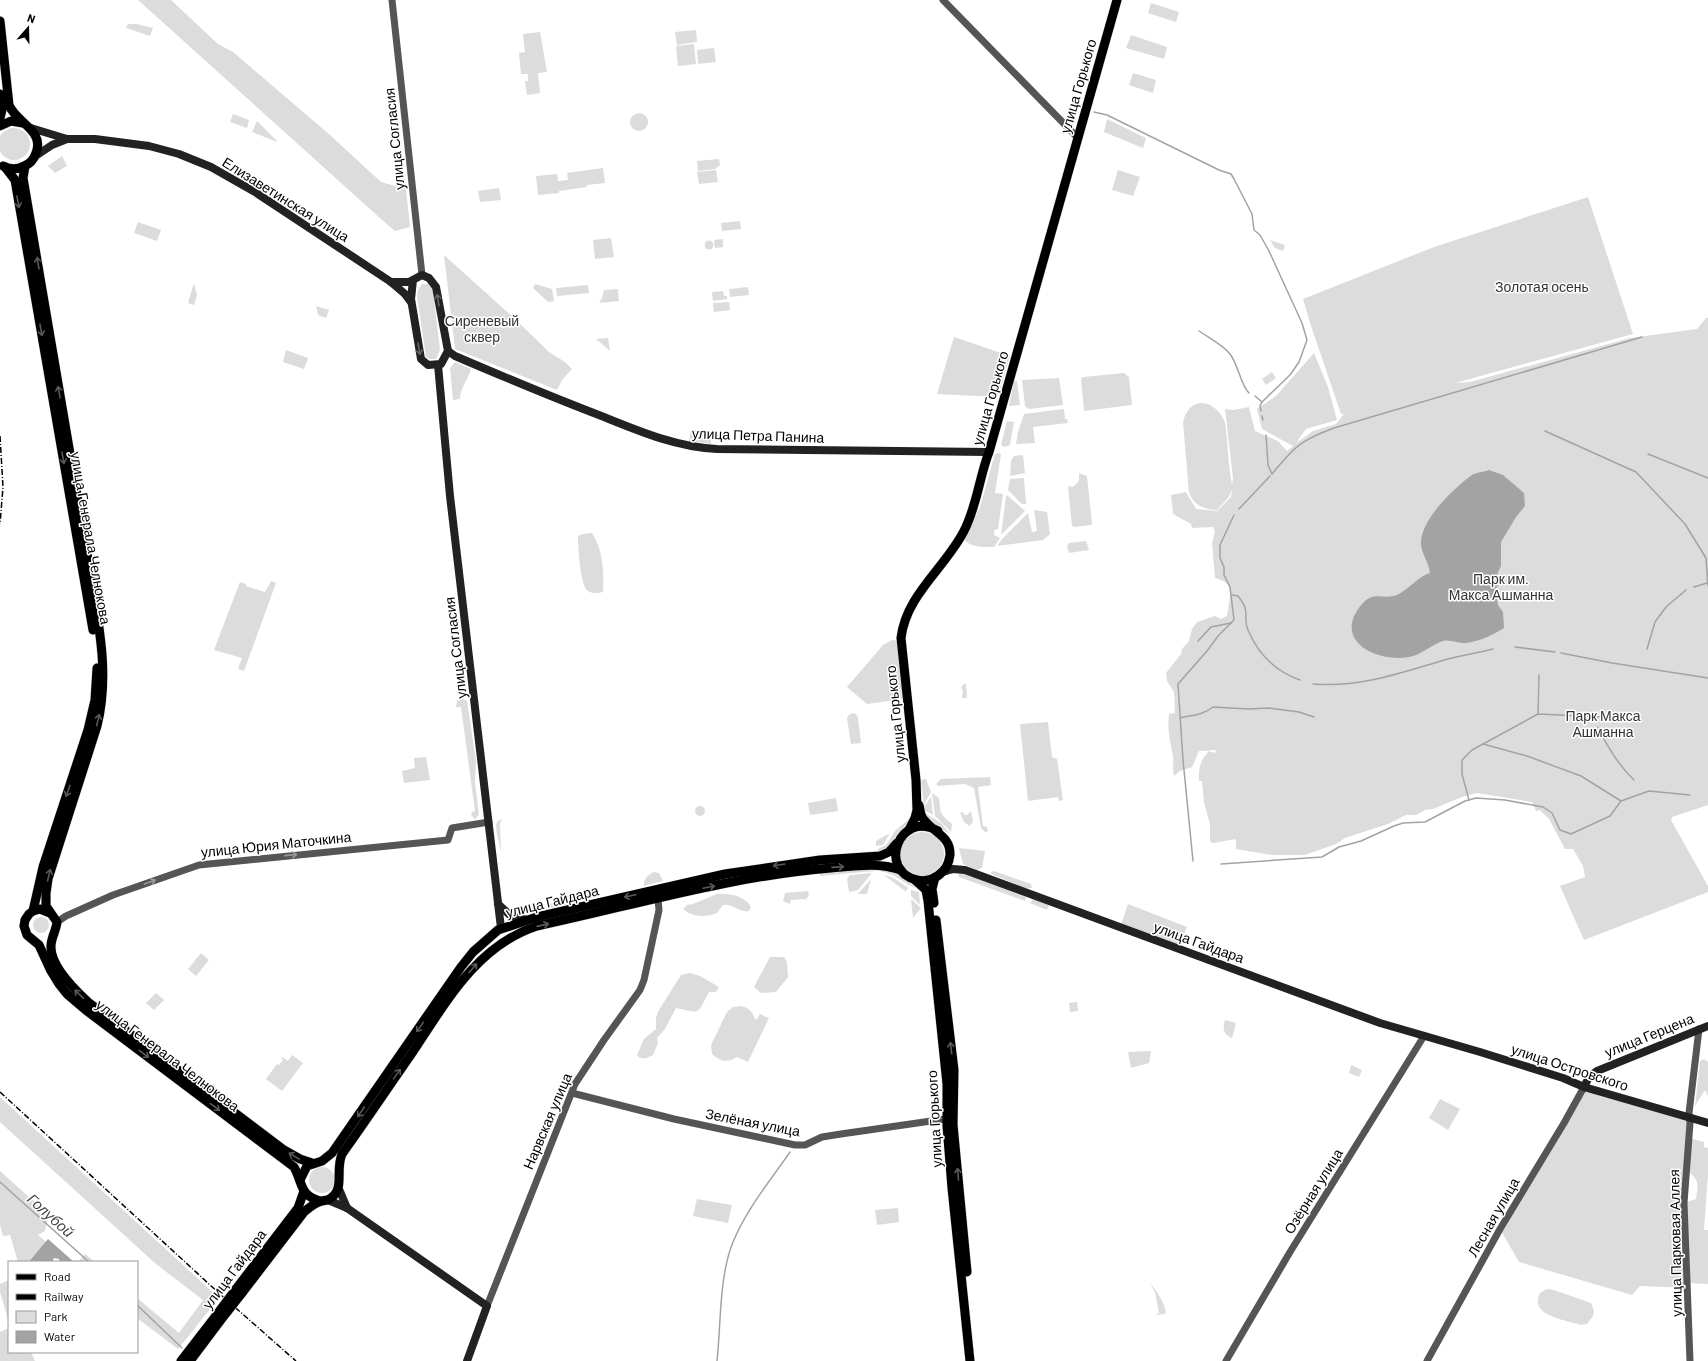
<svg xmlns="http://www.w3.org/2000/svg" width="1708" height="1361" font-family="Barlow,sans-serif">
<style>
.green{fill:#dcdcdc;fill-rule:evenodd}
.water{fill:#a3a3a3}
.lines{fill:none;stroke-linecap:round;stroke-linejoin:round}
.stream{stroke:#a3a3a3;stroke-width:1.5}
.primary-casing{stroke:#dbdbdb;stroke-width:10}
.tertiary{stroke:#555;stroke-width:7}
.secondary{stroke:#222;stroke-width:8}
.primary{stroke:#000;stroke-width:9}
.rail{stroke:#000;stroke-width:1.5;stroke-dasharray:6 2 1 2;stroke-linecap:butt}
.primary-bridge-casing{stroke:#dbdbdb;stroke-width:10;stroke-linecap:butt}
.primary-bridge{stroke:#000;stroke-width:9}
.oneway{stroke:#595959}
.oneway2{stroke:#646464}
.oneway3{stroke:#999}
.labels{text-anchor:middle;dominant-baseline:central;stroke-width:3;stroke-linejoin:round;paint-order:stroke}
.street-label{font-size:14px;fill:#000;stroke:#fff}
.park-label{font-size:14px;fill:#333;stroke:#fff}
.water-label{font-size:15px;font-style:italic;fill:#444;stroke:#fff}
</style>
<rect width="100%" height="100%" fill="#fff"/>
<g class="green">
<polygon points="138,0 171,0 218,44 233,52 330,135 381,182 406,189 410,227 395,231 381,219"/>
<polygon points="1151,3 1179,12 1176,22 1148,13"/>
<polygon points="128,24 137,24 153,28 150,36 126,28"/>
<polygon points="696,30 697,42 677,45 675,32"/>
<polygon points="540,32 547,72 538,73 540,93 527,95 525,81 528,81 528,74 521,74 519,53 525,52 523,34"/>
<polygon points="1131,35 1167,47 1164,59 1126,48"/>
<polygon points="694,44 696,64 678,66 676,46"/>
<polygon points="714,48 716,62 698,64 697,50"/>
<polygon points="1133,73 1156,80 1153,93 1129,85"/>
<circle cx="639" cy="122" r="9"/>
<polygon points="233,114 249,120 247,128 230,122"/>
<polygon points="1107,119 1146,138 1143,148 1104,132"/>
<polygon points="257,121 277,141 277,142 252,132"/>
<circle cx="14" cy="144" r="16"/>
<polygon points="62,156 67,166 55,173 48,166"/>
<polygon points="719,159 720,165 715,169 698,171 697,161"/>
<polygon points="603,168 605,183 587,185 587,187 559,191 559,193 538,195 536,176 557,174 558,181 568,180 567,173"/>
<polygon points="716,170 718,182 699,184 697,172"/>
<polygon points="1118,170 1140,177 1133,196 1112,190"/>
<polygon points="499,188 501,200 480,202 478,191"/>
<path d="M1588 197 1633 334 1455 383 1470 382 1630 338 1697 329 1706 318H1708V805L1672 817 1671 820 1708 886V892L1584 940 1560 886 1585 877 1583 866 1573 849H1565L1549 819 1540 810 1536 811 1532 802 1477 793 1462 797 1433 809 1425 810 1416 815H1406L1388 824 1345 838 1336 844 1305 855H1272L1236 849V839L1213 843 1210 841V824L1204 803 1202 781H1199C1198 768 1201 759 1209 751L1215 753 1216 750 1199 751 1192 767 1180 771 1174 776C1172 768 1174 763 1173 756 1170 739 1167 732 1169 714L1175 713 1174 692 1167 681 1166 673 1181 654 1182 649 1189 641 1192 629 1197 622 1215 616 1221 619 1227 616C1228 607 1233 591 1227 584 1225 581 1219 579 1215 578L1212 543 1215 531 1213 527 1192 528 1191 524 1173 514 1171 495 1186 492 1196 509 1217 511 1231 497 1232 490 1228 498 1217 510C1203 509 1195 506 1189 493L1183 422C1189 396 1213 398 1224 420 1226 425 1226 433 1227 438 1228 454 1229 470 1232 485L1233 478 1225 409 1234 410 1249 407 1255 431 1278 441 1287 451 1293 446 1262 429 1257 409 1276 396 1314 353 1328 387 1337 420 1306 429 1296 443 1313 431 1336 424 1344 414H1341L1310 323 1303 299 1434 247Z"/>
<polygon points="740,221 741,229 722,231 721,223"/>
<polygon points="138,222 161,230 157,241 134,233"/>
<polygon points="611,238 614,257 595,259 593,240"/>
<polygon points="723,239 723,247 715,248 714,240"/>
<polygon points="1270,240 1285,245 1283,251 1275,248"/>
<circle cx="709" cy="245" r="4.5"/>
<polygon points="444,255 514,318 549,352 565,362 572,369 562,380 557,390 455,349"/>
<polygon points="194,283 197,295 194,305 188,303"/>
<polygon points="422,284 428,284 433,290 440,350 436,359 429,359 426,357 417,296 418,290"/>
<polygon points="535,284 552,289 554,301 548,302 533,288"/>
<polygon points="588,285 589,293 557,296 556,288"/>
<polygon points="748,287 749,295 730,297 729,289"/>
<polygon points="618,289 619,301 599,303 602,298 604,290"/>
<polygon points="723,291 724,296 727,296 727,299 713,301 712,292"/>
<polygon points="729,302 730,310 714,312 713,303"/>
<polygon points="316,306 329,310 326,318 318,315"/>
<polygon points="954,337 1010,356 998,397 937,394"/>
<polygon points="608,338 610,351 596,339"/>
<polygon points="286,350 308,358 304,369 283,362"/>
<path d="M455 362 471 369C468 379 460 389 460 399L453 400 450 368Z"/>
<polygon points="1272,372 1276,378 1266,385 1262,379"/>
<polygon points="1124,373 1129,377 1132,405 1084,411 1081,379 1083,377"/>
<polygon points="1059,378 1063,405 1029,409 1025,406 1022,380"/>
<polygon points="1014,381 1017,381 1020,405 1009,406"/>
<polygon points="1064,409 1065,419 1067,419 1068,423 1033,427 1035,443 1016,444 1018,432 1024,414"/>
<polygon points="1007,421 1014,422 1010,445 1004,447 1001,445"/>
<polygon points="691,430 711,433 711,444 689,441"/>
<path d="M998 453 1001 454 995 493 1003 494 998 529 994 530V535L1000 538 994 547C984 547 974 548 965 541V539L980 507 995 454Z"/>
<polygon points="1023,455 1025,473 1010,476 1011,461 1014,456"/>
<polygon points="1079,473 1087,476 1092,523 1091,525 1074,527 1072,526 1068,486 1073,487 1079,481"/>
<polygon points="1024,478 1026,504 1022,504 1008,490 1010,479"/>
<polygon points="1007,495 1025,511 1001,535 1006,497"/>
<polygon points="1034,510 1047,512 1050,534 1043,540 997,546 1002,539 1028,513 1032,532 1037,531"/>
<path d="M592 533C603 550 604 572 603 592 599 593 592 594 588 591 580 586 578 546 578 536L583 534Z"/>
<polygon points="1086,541 1089,550 1069,553 1067,546 1069,543"/>
<polygon points="271,581 276,583 244,671 238,669 242,658 214,650 240,582 246,584 246,586 265,592"/>
<polygon points="892,640 895,640 898,644 902,699 867,704 847,687 883,645"/>
<polygon points="964,684 966,684 967,698 962,698 963,691 961,687"/>
<polygon points="463,699 467,701 476,761 475,782 479,815 475,819 471,815 472,812 475,811 461,707 456,707 457,700"/>
<polygon points="852,713 856,714 858,718 861,743 851,744 847,718 849,715"/>
<polygon points="1048,722 1052,757 1057,759 1063,800 1059,801 1058,797 1028,801 1020,724"/>
<polygon points="426,757 430,780 404,783 402,771 415,768 414,758"/>
<polygon points="990,777 991,785 978,787 983,826 987,827 988,831 985,832 981,828 974,788 965,784 938,786 936,784 941,779"/>
<polygon points="923,779 926,779 931,792 924,805 921,782"/>
<path d="M932 793 939 798C941 814 939 813 952 824L951 832 935 816Z"/>
<polygon points="931,797 933,815 924,810 924,807"/>
<polygon points="836,798 838,811 810,815 808,803"/>
<circle cx="700" cy="811" r="5"/>
<polygon points="922,811 941,823 950,834 930,822"/>
<polygon points="971,811 973,821 970,826 964,822 960,813 963,812 964,815 967,815"/>
<polygon points="502,819 500,824 501,852 497,834 496,826 497,821"/>
<polygon points="909,819 911,822 900,830 888,848 877,853 878,849 886,845 896,830"/>
<circle cx="922" cy="854" r="22"/>
<polygon points="890,833 883,845 876,846 876,841"/>
<polygon points="959,848 985,851 982,868 977,870 963,864"/>
<polygon points="874,868 874,871 820,876 820,872"/>
<path d="M879 868C893 872 911 877 919 889 904 885 894 872 879 871Z"/>
<polygon points="958,871 1026,897 1025,901 959,877"/>
<polygon points="994,871 1031,884 1032,888 1025,888 991,874 991,872"/>
<path d="M654 872 659 873 663 881 644 886C643 880 648 874 654 872Z"/>
<polygon points="872,873 858,890 849,892 847,879 850,875"/>
<path d="M884 875C893 876 901 883 908 888L907 890 905 891Z"/>
<polygon points="871,879 867,894 858,894"/>
<polygon points="911,890 919,892 920,905 911,896"/>
<polygon points="808,891 809,896 805,900 804,899 791,900 790,904 783,901 785,893"/>
<path d="M717 894C728 893 746 896 751 907L749 911C739 913 732 903 723 905L717 913C706 917 693 918 683 909L687 905 693 904Z"/>
<polygon points="911,899 921,908 913,918"/>
<polygon points="1033,899 1049,905 1047,910 1030,903"/>
<polygon points="577,900 577,902 546,909 549,904 553,903"/>
<polygon points="1128,904 1187,927 1179,946 1121,925"/>
<circle cx="41" cy="925" r="8"/>
<polygon points="201,953 209,960 196,976 188,969"/>
<polygon points="770,957 784,957 787,962 788,977 776,992 761,993 754,987"/>
<path d="M690 973 700 976 719 987 716 992H709C696 1016 702 1013 676 1008L665 1029 657 1038 658 1043 653 1055C647 1058 641 1061 637 1055L644 1039 656 1029V1017L659 1010 681 975Z"/>
<polygon points="156,993 164,1000 154,1010 146,1003"/>
<polygon points="1077,1002 1078,1011 1070,1012 1069,1003"/>
<path d="M741 1006C749 1008 753 1012 755 1019H757L760 1014 769 1018 748 1062 737 1057C727 1063 721 1062 712 1054L711 1045 727 1012 733 1007Z"/>
<path d="M1225 1020 1236 1023 1232 1038C1224 1035 1222 1029 1225 1020Z"/>
<polygon points="1151,1051 1149,1063 1131,1068 1128,1052"/>
<polygon points="292,1055 303,1063 282,1091 266,1079 277,1064 279,1065 283,1060 281,1058 282,1057 288,1061"/>
<polygon points="1704,1059 1708,1062 1708,1096 1705,1090 1695,1106 1700,1061"/>
<polygon points="1351,1065 1362,1070 1359,1077 1349,1073"/>
<path d="M1584 1087 1689 1118V1138L1704 1142V1147L1708 1148V1174L1704 1230H1708V1284L1688 1283V1288L1640 1286 1632 1295 1519 1262 1500 1229ZM1686 1169C1700 1182 1698 1182 1696 1199L1684 1203Z"/>
<polygon points="0,1097 219,1298 178,1349 137,1318 137,1298 179,1333 203,1300 156,1264 0,1122"/>
<polygon points="1440,1099 1460,1109 1448,1130 1429,1118"/>
<circle cx="322" cy="1180" r="13"/>
<polygon points="0,1171 49,1215 45,1231 38,1235 46,1242 30,1259 33,1262 18,1262 10,1235 3,1236 0,1225"/>
<polygon points="697,1199 732,1205 728,1223 693,1216"/>
<polygon points="898,1208 899,1222 877,1225 875,1210"/>
<polygon points="85,1254 95,1262 78,1262"/>
<polygon points="9,1280 9,1319 8,1319 0,1292 0,1284"/>
<path d="M1149 1282C1157 1291 1163 1300 1166 1312L1165 1314 1155 1315 1159 1313 1155 1292Z"/>
<path d="M1547 1289 1554 1290 1591 1303 1594 1311 1593 1316 1587 1324 1581 1325C1567 1320 1528 1316 1540 1293Z"/>
<polygon points="9,1328 9,1352 31,1352 35,1361 0,1361 0,1332"/>
</g>
<g class="water">
<path d="M1489 470 1503 475 1524 493 1525 506 1516 517 1501 542V566L1495 579 1499 585 1495 589 1498 605 1503 612 1504 628C1493 635 1480 641 1467 643 1459 644 1450 639 1443 641 1431 645 1421 655 1409 657 1376 663 1330 640 1363 603 1374 591 1385 600 1397 595 1409 589 1419 576 1430 573 1429 562 1420 552 1421 541 1423 519 1448 495 1464 481 1467 479 1471 475 1474 474 1479 472 1484 472 1489 470Z"/>
<polygon points="48,1239 74,1262 60,1262 59,1259 54,1258 52,1262 33,1262 30,1260"/>
</g>
<g class="lines">
<g class="stream">
<polyline points="1094,112 1107,115 1219,170 1231,174 1234,179 1252,214 1254,230 1260,235 1269,251 1302,323 1307,340 1299,362 1290,375 1262,402 1260,406 1261,411"/>
<path d="M1199 331C1209 338 1223 345 1230 354 1238 364 1241 386 1249 393"/>
<polyline points="1255,396 1262,402"/>
<polyline points="1262,416 1263,420"/>
<polyline points="1545,431 1636,472 1685,524 1706,558 1708,586"/>
<polyline points="1266,435 1268,465 1272,474"/>
<polyline points="1648,454 1708,478"/>
<path d="M1272 474C1294 447 1301 440 1334 428L1642 337"/>
<polyline points="1239,509 1270,476"/>
<polyline points="1694,587 1707,583"/>
<path d="M1232 595 1238 596C1252 613 1242 617 1248 630 1258 654 1275 671 1300 680"/>
<polyline points="1198,641 1211,627 1231,623"/>
<polyline points="1515,647 1555,652"/>
<polyline points="1647,649 1655,622 1666,607 1686,590"/>
<polyline points="1561,653 1612,663 1708,678"/>
<path d="M1313 684C1361 688 1403 672 1448 659 1463 655 1478 653 1493 649"/>
<polyline points="1538,713 1539,675"/>
<path d="M1180 718C1192 715 1203 715 1213 707L1248 709 1269 708 1299 712 1314 717"/>
<path d="M1598 727C1606 745 1620 767 1634 780"/>
<polyline points="1483,744 1527,756 1581,776 1621,801"/>
<polyline points="1469,800 1462,774 1462,760 1472,750 1538,714 1603,717"/>
<polyline points="1193,861 1183,760 1178,684 1207,651 1218,636 1234,620 1230,587 1224,575 1224,567 1220,558 1220,545 1234,515"/>
<polyline points="1221,864 1322,857 1339,847 1361,841 1394,826 1403,823 1425,822 1465,801 1476,798 1505,800 1543,807 1552,813 1560,830 1571,834 1610,816 1621,801 1649,791 1690,795"/>
<polyline points="0,1182 89,1262"/>
<polyline points="137,1305 182,1348"/>
<path d="M717 1361C721 1325 719 1276 733 1242 746 1210 770 1181 790 1152"/>
</g>
<defs>
<g id="primary">
<path d="M0 21 9 105C16 123 45 130 36 153 34 159 30 164 24 166 17 170 9 169 3 166"/>
<polyline points="0,94 2,110 0,118"/>
<polyline points="0,126 11,121 23,123"/>
<path d="M25 166 23 178 92 583C100 631 109 678 97 726L48 879 46 893V906L57 922C56 931 51 938 51 946 50 965 75 990 88 1002L284 1150 300 1159 312 1163"/>
<polyline points="5,167 15,180 93,630"/>
<path d="M919 805C920 809 920 813 922 817 931 832 951 835 950 855 949 862 947 868 942 872 936 879 926 882 917 880 877 871 899 809 938 831"/>
<path d="M909 830 915 818 917 810 916 780 901 638C906 595 945 568 964 531 977 506 979 478 989 452L1117 0"/>
<polyline points="915,880 926,890 928,901 947,1084 947,1126 952,1188 970,1361"/>
<polyline points="934,903 932,889 935,877"/>
<polyline points="33,911 43,867 88,730 95,700 97,668"/>
<path d="M50 913 40 909 33 911 29 914 25 920 24 926 27 935 39 945 51 971 59 984 67 994 87 1011 294 1167C303 1183 299 1195 320 1201"/>
<polyline points="936,920 954,1070 953,1125 967,1272"/>
<polyline points="300,1180 307,1166 322,1161 332,1153 461,967 473,952 498,930 537,917 725,874 820,860 880,856 889,852 897,843"/>
<polyline points="236,1289 298,1208 304,1191"/>
<path d="M242 1293 304 1212C309 1208 313 1204 319 1202 323 1200 328 1201 331 1198 345 1188 335 1170 342 1154 365 1122 387 1089 410 1056 444 1006 475 946 537 926 635 905 731 876 831 868 855 866 878 862 901 870"/>
<polyline points="181,1361 215,1317"/>
<polyline points="190,1361 220,1321"/>
</g>
</defs>
<use href="#primary" class="primary-casing"/>
<g class="tertiary">
<polyline points="392,0 422,275"/>
<polyline points="943,0 1078,138"/>
<polyline points="57,922 66,916 113,895 199,865 448,840 452,828 489,822"/>
<polyline points="572,1093 674,1119 795,1145 805,1145 822,1137 841,1134 952,1118"/>
<polyline points="487,1306 575,1084 604,1040 640,990 644,980 659,910 658,899"/>
<polyline points="1226,1361 1290,1252 1424,1036"/>
<polyline points="1427,1361 1500,1229 1564,1123 1584,1087"/>
<polyline points="1690,1361 1684,1203 1690,1123 1689,1113 1699,1029"/>
</g>
<g class="secondary">
<polyline points="31,128 67,139 95,139 149,146 179,154 211,167 255,192 391,282 405,294 411,302"/>
<polyline points="34,157 52,145 67,139"/>
<polyline points="391,282 409,282 422,275 429,278 436,287 448,351 441,364 428,365 421,359 411,299 413,280"/>
<path d="M448 351 455 356C504 377 554 398 604 417 641 432 677 447 717 449L989 452"/>
<polyline points="438,365 450,496 501,928"/>
<polyline points="943,872 953,869 965,870 1380,1023 1480,1052 1563,1078 1584,1087 1708,1123"/>
<polyline points="498,904 511,916 527,920"/>
<polyline points="1584,1087 1589,1077 1597,1071 1708,1026"/>
<polyline points="339,1189 347,1208"/>
<polyline points="328,1200 347,1208 487,1306 467,1361"/>
</g>
<use href="#primary" class="primary"/>
<g class="rail">
<polyline points="0,436 3,487 0,524"/>
<polyline points="0,1092 221,1295 296,1361"/>
</g>
<defs>
<g id="primary-bridge">
<polyline points="215,1317 236,1289"/>
<polyline points="220,1321 242,1293"/>
</g>
</defs>
<use href="#primary-bridge" class="primary-bridge-casing"/>
<use href="#primary-bridge" class="primary-bridge"/>
</g>
<defs><path id="oneway-shaft" d="M-6 0H5M1.5-3L5.5 0L1.5 3" fill="none" stroke-width="1.6" stroke-linecap="round" stroke-linejoin="round"/></defs>
<g class="oneway">
<use href="#oneway-shaft" transform="translate(18 202) rotate(80)"/>
<use href="#oneway-shaft" transform="translate(38 263) rotate(-100)"/>
<use href="#oneway-shaft" transform="translate(41 330) rotate(80)"/>
<use href="#oneway-shaft" transform="translate(59 392) rotate(-100)"/>
<use href="#oneway-shaft" transform="translate(63 458) rotate(80)"/>
<use href="#oneway-shaft" transform="translate(98 720) rotate(-76)"/>
<use href="#oneway-shaft" transform="translate(68 791) rotate(109)"/>
<use href="#oneway-shaft" transform="translate(779 865) rotate(171)"/>
<use href="#oneway-shaft" transform="translate(838 867) rotate(-4)"/>
<use href="#oneway-shaft" transform="translate(49 875) rotate(-76)"/>
<use href="#oneway-shaft" transform="translate(709 887) rotate(-12)"/>
<use href="#oneway-shaft" transform="translate(630 896) rotate(168)"/>
<use href="#oneway-shaft" transform="translate(543 925) rotate(-13)"/>
<use href="#oneway-shaft" transform="translate(473 968) rotate(-50)"/>
<use href="#oneway-shaft" transform="translate(79 994) rotate(-136)"/>
<use href="#oneway-shaft" transform="translate(420 1027) rotate(125)"/>
<use href="#oneway-shaft" transform="translate(951 1048) rotate(-97)"/>
<use href="#oneway-shaft" transform="translate(144 1054) rotate(37)"/>
<use href="#oneway-shaft" transform="translate(397 1074) rotate(-55)"/>
<use href="#oneway-shaft" transform="translate(215 1107) rotate(37)"/>
<use href="#oneway-shaft" transform="translate(361 1112) rotate(124)"/>
<use href="#oneway-shaft" transform="translate(294 1156) rotate(-149)"/>
<use href="#oneway-shaft" transform="translate(958 1174) rotate(-95)"/>
</g>
<g class="oneway2">
<use href="#oneway-shaft" transform="translate(438 300) rotate(-99)"/>
<use href="#oneway-shaft" transform="translate(419 349) rotate(80)"/>
</g>
<g class="oneway3">
<use href="#oneway-shaft" transform="translate(291 855) rotate(-6)"/>
<use href="#oneway-shaft" transform="translate(150 882) rotate(-20)"/>
</g>
<g class="labels">
<g class="street-label">
<text transform="translate(1078 86) rotate(-74)">улица Горького</text>
<text transform="translate(394 139) rotate(-96)">улица Согласия</text>
<text transform="translate(286 199) rotate(32)">Елизаветинская улица</text>
<text transform="translate(990 398) rotate(-74)">улица Горького</text>
<text transform="translate(758 435) rotate(2)">улица Петра Панина</text>
<text transform="translate(91 538) rotate(80)">улица Генерала Челнокова</text>
<text transform="translate(455 648) rotate(-97)">улица Согласия</text>
<text transform="translate(895 714) rotate(-96)">улица Горького</text>
<text transform="translate(276 844) rotate(-6)">улица Юрия Маточкина</text>
<text transform="translate(552 901) rotate(-14)">улица Гайдара</text>
<text transform="translate(1199 942) rotate(20)">улица Гайдара</text>
<text transform="translate(1649 1035) rotate(-22)">улица Герцена</text>
<text transform="translate(168 1055) rotate(37)">улица Генерала Челнокова</text>
<text transform="translate(1570 1067) rotate(18)">улица Островского</text>
<text transform="translate(934 1119) rotate(-93)">улица Горького</text>
<text transform="translate(547 1121) rotate(-67)">Нарвская улица</text>
<text transform="translate(753 1122) rotate(11)">Зелёная улица</text>
<text transform="translate(1313 1191) rotate(-58)">Озёрная улица</text>
<text transform="translate(1493 1217) rotate(-60)">Лесная улица</text>
<text transform="translate(1675 1243) rotate(-91)">улица Парковая Аллея</text>
<text transform="translate(234 1269) rotate(-53)">улица Гайдара</text>
</g>
<g class="park-label">
<text x="1542" y="286">Золотая осень</text>
<text x="482" y="320">Сиреневый<tspan x="482" dy="16">сквер</tspan></text>
<text x="1501" y="578">Парк им.<tspan x="1501" dy="16">Макса Ашманна</tspan></text>
<text x="1603" y="715">Парк Макса<tspan x="1603" dy="16">Ашманна</tspan></text>
</g>
<g class="water-label">
<text transform="translate(51 1215) rotate(42)">Голубой</text>
</g>
</g>
<rect x="8" y="1261" width="130" height="92" fill="#ffffff" stroke="#999999"/>
<rect x="16" y="1274" width="20" height="6" fill="#000000" stroke="#999999"/>
<text x="44" y="1281" font-size="12" fill="#000000">Road</text>
<rect x="16" y="1294" width="20" height="6" fill="#000000" stroke="#999999"/>
<text x="44" y="1301" font-size="12" fill="#000000">Railway</text>
<rect x="16" y="1311" width="20" height="12" fill="#dcdcdc" stroke="#999999"/>
<text x="44" y="1321" font-size="12" fill="#000000">Park</text>
<rect x="16" y="1331" width="20" height="12" fill="#a3a3a3" stroke="#999999"/>
<text x="44" y="1341" font-size="12" fill="#000000">Water</text>
<g transform="translate(28 28) rotate(20)" stroke="#ffffff" stroke-width="3" paint-order="stroke">
<path d="M0-3L7 15L0 10L-7 15Z" fill="#000000"/>
<text y="-6" font-size="11" font-weight="bold" text-anchor="middle" fill="#000000">N</text>
</g>
</svg>
